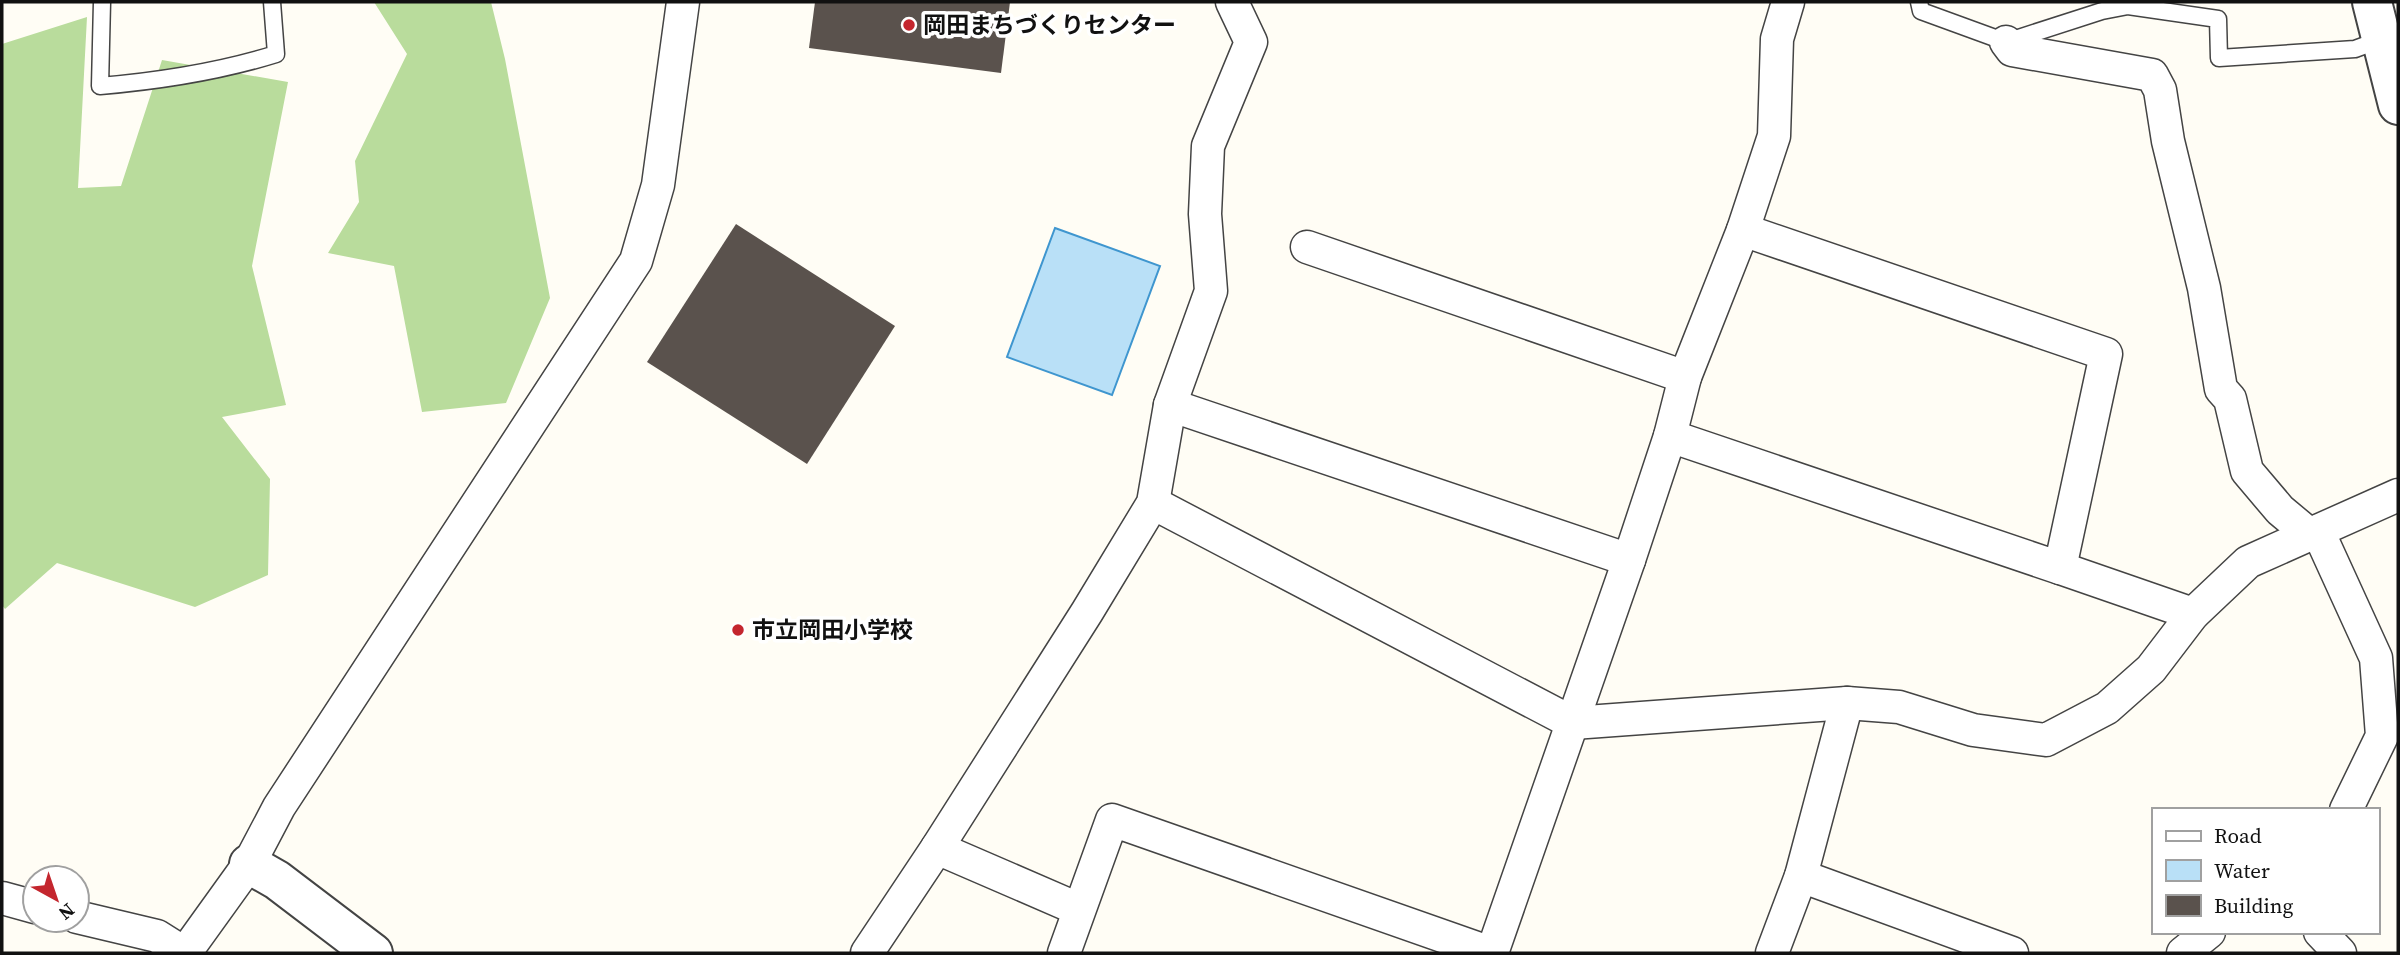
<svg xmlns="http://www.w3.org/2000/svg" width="2400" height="955" font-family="'Source Serif 4','Noto Sans JP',serif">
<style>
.forest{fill:#b9dc9c}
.water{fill:#b9e0f7;stroke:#3f96cf;stroke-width:2}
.building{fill:#5a524d}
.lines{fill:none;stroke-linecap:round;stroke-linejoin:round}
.service-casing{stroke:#444;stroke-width:19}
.minor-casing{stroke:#444;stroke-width:35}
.tertiary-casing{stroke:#444;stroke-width:42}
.service{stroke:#fff;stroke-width:16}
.minor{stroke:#fff;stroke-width:32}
.tertiary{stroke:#fff;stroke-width:38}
.poi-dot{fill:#c4262e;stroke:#fff;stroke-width:2.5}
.labels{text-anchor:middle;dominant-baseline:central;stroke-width:7;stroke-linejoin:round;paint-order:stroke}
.poi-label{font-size:23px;font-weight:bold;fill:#111;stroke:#fff;text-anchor:start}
</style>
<rect width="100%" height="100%" fill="#fffdf5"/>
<g class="forest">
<polygon points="374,2 491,2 505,59 550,298 506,403 422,412 394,266 328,253 359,202 355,161 407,54"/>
<polygon points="87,17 78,188 121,186 162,60 288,82 252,266 286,405 222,417 270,479 268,575 195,607 57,563 5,609 2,605 2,44"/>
</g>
<polygon class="water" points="1055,228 1160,266 1112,395 1007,357"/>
<g class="building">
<polygon points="815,2 1010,2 1001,73 809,48"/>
<polygon points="736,224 895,326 807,464 647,362"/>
</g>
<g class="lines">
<defs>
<g id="service">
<path d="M102 2 100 86C159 81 218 72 276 54L272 2"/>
<polyline points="1919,2 1921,11 2006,42 2102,11 2128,6 2218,19 2219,58 2355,49 2382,39"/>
</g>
<g id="minor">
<polyline points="2006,42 2012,50 2152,75 2160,90 2168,141 2204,288 2221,389 2230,399 2247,471 2280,510 2310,535"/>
<polyline points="1307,247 1685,377"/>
<polyline points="1170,405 1629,560"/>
<polyline points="1670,436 2060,568 2106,354 1743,230"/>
<polyline points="1153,503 1573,723 1847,703 1899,707 1973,730 2046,740 2107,708 2151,669 2193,614 2248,562 2398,495"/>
<polyline points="2318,531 2376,658 2382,736 2346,810"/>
<polyline points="2060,568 2193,614"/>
<polyline points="937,848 1078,909"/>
<polyline points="1801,876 2012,953"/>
<polyline points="2,898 35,907"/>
<polyline points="77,917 157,936 184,953"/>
<polyline points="2320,932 2340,953"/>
<polyline points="185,953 249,864 279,807 636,261 658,185 683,2"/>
<polyline points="867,953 937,848 1087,612 1153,503 1170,405 1211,291 1205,214 1208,146 1251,42 1232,2"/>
<polyline points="1064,953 1112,820 1491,953"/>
<polyline points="1492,953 1629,560 1670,436 1685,377 1743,230 1774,136 1777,39 1788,2"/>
<polyline points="1772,953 1801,876 1847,703"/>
<polyline points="2183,953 2209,932"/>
</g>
<g id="tertiary">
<polyline points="2372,2 2398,105"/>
<polyline points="249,864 277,880 373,953"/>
</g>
</defs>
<use href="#service" class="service-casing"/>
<use href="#minor" class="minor-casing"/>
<use href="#tertiary" class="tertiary-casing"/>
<use href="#service" class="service"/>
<use href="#minor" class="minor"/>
<use href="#tertiary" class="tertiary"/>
</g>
<g class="poi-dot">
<circle cx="909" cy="25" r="7"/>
<circle cx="738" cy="630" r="7"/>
</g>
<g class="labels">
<g class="poi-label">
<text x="923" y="25">岡田まちづくりセンター</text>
<text x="752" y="630">市立岡田小学校</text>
</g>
</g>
<rect width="2400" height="955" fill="none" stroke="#111111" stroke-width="7"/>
<rect x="2152" y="808" width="228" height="126" fill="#ffffff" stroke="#a0a0a0" stroke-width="2"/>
<rect x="2166" y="831" width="35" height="10" fill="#ffffff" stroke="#a0a0a0" stroke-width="2"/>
<text x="2214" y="843" font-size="21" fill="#111111">Road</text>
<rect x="2166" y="860" width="35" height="21" fill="#b9e0f7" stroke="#a0a0a0" stroke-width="2"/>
<text x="2214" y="878" font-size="21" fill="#111111">Water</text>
<rect x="2166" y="895" width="35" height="21" fill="#5a524d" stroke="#a0a0a0" stroke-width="2"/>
<text x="2214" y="913" font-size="21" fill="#111111">Building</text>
<g transform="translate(56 899) rotate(140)"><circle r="33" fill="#ffffff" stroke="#a0a0a0" stroke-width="2"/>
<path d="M0-5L12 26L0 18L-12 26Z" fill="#c4262e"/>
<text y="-10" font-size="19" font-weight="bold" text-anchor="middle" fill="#111111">N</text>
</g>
</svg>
